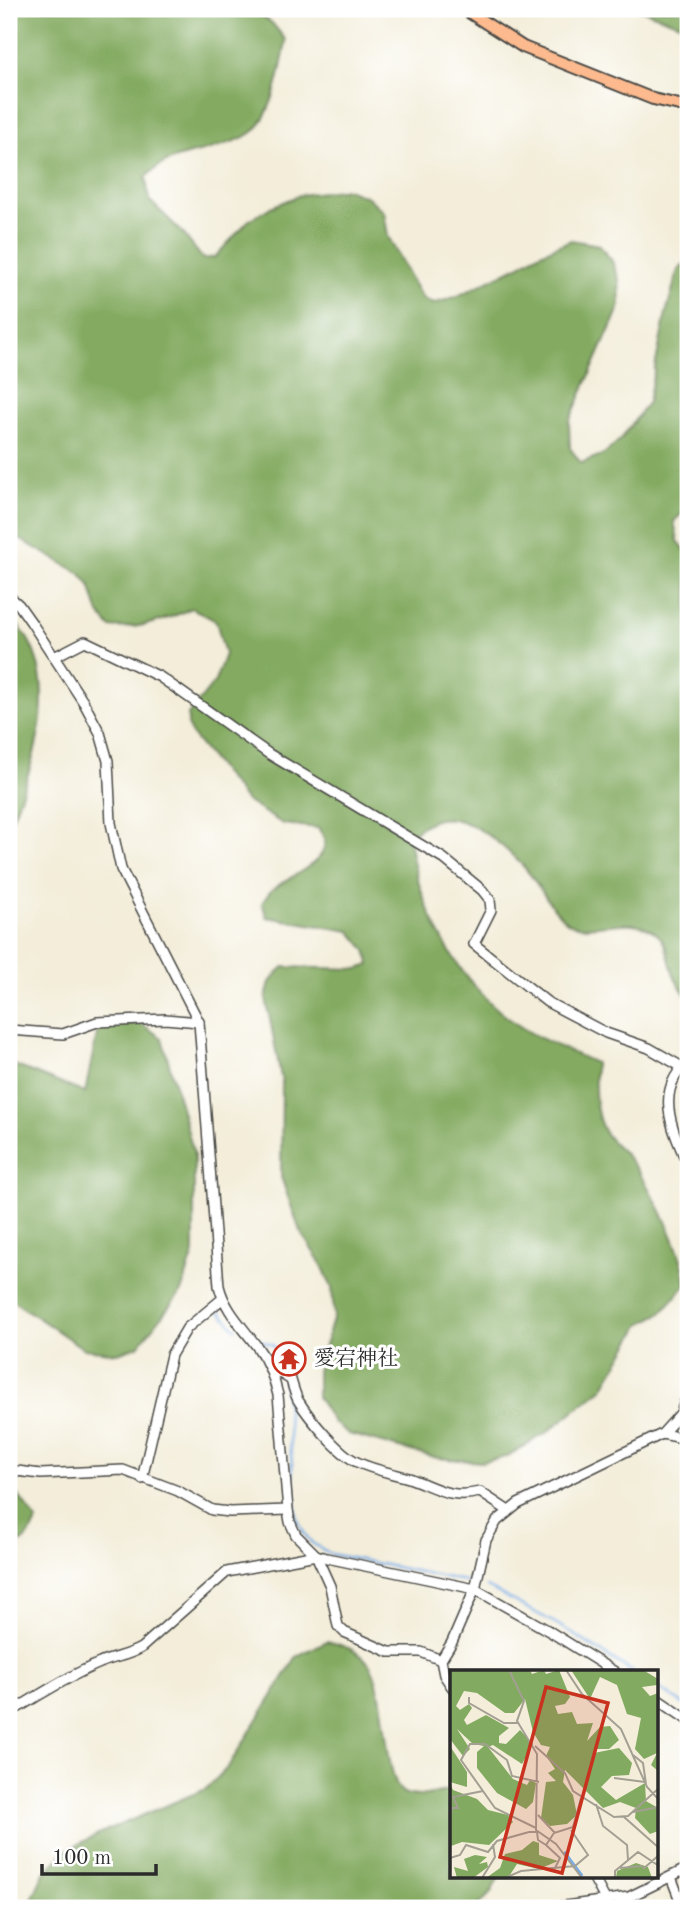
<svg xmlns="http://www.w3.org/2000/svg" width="697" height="1917" font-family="'Old Standard TT','Noto Serif JP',serif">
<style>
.forest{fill:#83aa61;stroke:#576a46;stroke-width:2}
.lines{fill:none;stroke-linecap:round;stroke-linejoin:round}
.stream{stroke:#77ace5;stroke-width:2.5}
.minor-casing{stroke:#494845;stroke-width:12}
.major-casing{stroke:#494845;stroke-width:14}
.minor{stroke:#fff;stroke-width:9}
.major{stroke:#fcba8e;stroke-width:10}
.labels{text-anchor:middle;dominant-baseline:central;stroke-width:6;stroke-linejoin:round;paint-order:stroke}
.poi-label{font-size:21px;fill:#2b2b2b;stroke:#fff;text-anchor:start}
.inset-river{fill:none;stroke:#77ace5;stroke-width:3.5}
.inset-road{fill:none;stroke:#a39f93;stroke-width:2}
.view{fill:#c8321e;fill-opacity:0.15;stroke:#c8321e;stroke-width:3.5}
.inset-edge{fill:none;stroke:#2b2b2b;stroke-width:3.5}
</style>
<rect width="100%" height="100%" fill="#fff"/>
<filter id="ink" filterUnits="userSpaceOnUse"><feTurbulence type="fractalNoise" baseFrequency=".0143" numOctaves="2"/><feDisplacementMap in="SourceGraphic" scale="14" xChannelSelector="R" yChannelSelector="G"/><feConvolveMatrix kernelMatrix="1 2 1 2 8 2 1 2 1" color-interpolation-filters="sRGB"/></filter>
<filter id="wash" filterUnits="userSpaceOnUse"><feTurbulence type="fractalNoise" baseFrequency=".00686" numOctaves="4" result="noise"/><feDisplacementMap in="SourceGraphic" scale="28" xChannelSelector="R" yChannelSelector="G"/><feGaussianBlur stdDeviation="1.57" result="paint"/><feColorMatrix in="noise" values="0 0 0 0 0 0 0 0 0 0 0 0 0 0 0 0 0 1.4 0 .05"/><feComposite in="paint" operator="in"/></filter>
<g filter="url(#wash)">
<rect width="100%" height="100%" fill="#f3edd9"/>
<g class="forest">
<path d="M9 9H251L272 23 286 40C282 67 274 112 254 131 245 139 215 148 203 151 179 157 164 159 146 177L149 200 181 231 203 259 215 257 248 221 271 207 300 195 347 189 368 197 384 212 388 236 407 272 422 298 433 304 458 296 520 265 541 253 571 240 599 245 612 261 619 280 620 306 569 422 570 448 581 463 604 454 621 439 648 402 666 313 678 270 688 261V508L674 521 678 541 688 553V998C683 991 677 983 674 975 669 963 668 944 658 935 631 909 586 938 566 921 548 906 539 883 523 866 502 844 464 809 432 821 424 824 416 831 409 836 417 906 458 985 518 1025 541 1041 570 1051 595 1063 595 1086 593 1110 604 1131 610 1142 622 1149 629 1159 652 1188 683 1249 686 1285L661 1313 641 1324 603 1388 546 1433 506 1457 481 1462 437 1458 349 1434 333 1422 317 1397V1371L334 1316 332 1288 323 1267 300 1231 281 1177 282 1083 266 998 270 982 283 967 358 969 370 965 366 950 350 931 267 917 262 903C265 899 268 894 272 890 290 874 343 859 318 828L283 824 246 801 192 735 188 727V715L215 681 225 654 216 621 192 608C167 620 138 630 110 627L99 614 90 585 81 574 9 533Z"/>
<polygon points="639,9 688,9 688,27"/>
<path d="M9 615C15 623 24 631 29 641 59 697 31 772 9 826Z"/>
<polygon points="99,1024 142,1024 162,1038 194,1154 194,1253 181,1292 138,1346 118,1353 84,1349 9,1298 9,1063 85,1093"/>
<polygon points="9,1490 19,1496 37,1521 27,1538 9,1551"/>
<path d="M327 1641C342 1645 359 1650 369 1664 388 1689 383 1782 404 1793 417 1800 438 1792 452 1790V1877H499L490 1894 476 1908H28L43 1875 65 1851 100 1833 206 1789 228 1767 297 1656Z"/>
</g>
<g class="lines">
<g class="stream">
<polyline points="220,1312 236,1329"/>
<polyline points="255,1338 273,1345 285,1371"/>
<polyline points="284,1378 297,1518 304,1533 312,1543 331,1554 469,1582"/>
<polyline points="487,1587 557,1624 633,1672"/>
<polyline points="657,1687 688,1707"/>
</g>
</g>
</g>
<g filter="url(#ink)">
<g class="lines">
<defs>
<g id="minor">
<path d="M9 596 19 605 31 622 84 703 100 733 108 761 111 823 121 869 199 1022 219 1286C225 1311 244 1328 258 1348 269 1363 274 1377 278 1395L288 1510 290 1522 296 1535 316 1555 327 1558 475 1589 549 1631 615 1672"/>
<polyline points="54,657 85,641 160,677 269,754 443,858 482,890 490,900 491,910 474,944 547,1002 606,1033 649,1048 682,1067"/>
<polyline points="9,1030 63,1034 97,1022 165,1019 199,1022"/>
<path d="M688 1062C653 1091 673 1131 688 1165"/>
<path d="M270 1367 291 1380C293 1387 295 1394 298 1400 309 1418 339 1454 357 1462 373 1470 392 1473 409 1478 437 1488 449 1499 480 1492L507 1510"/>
<polyline points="662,1434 688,1439"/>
<polyline points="9,1470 41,1474 123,1470 178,1491 212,1510 230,1512 288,1510"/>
<polyline points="142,1479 171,1355 187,1328 222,1299"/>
<polyline points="452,1687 444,1675 441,1660 452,1642 475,1589 486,1540 497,1521 518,1504 662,1434 681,1413 688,1392"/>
<polyline points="657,1699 688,1720"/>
<path d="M9 1713C38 1696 68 1676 100 1663 113 1657 127 1656 141 1648L227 1572 316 1555 330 1586 338 1626 344 1632 389 1652H421L441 1660"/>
<polyline points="593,1877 606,1901"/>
<polyline points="671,1877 683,1908"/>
<polyline points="551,1908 629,1897 688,1868"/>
</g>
<polyline id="major" points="464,9 523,47 653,99 688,107"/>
</defs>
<use href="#minor" class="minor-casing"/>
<use href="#major" class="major-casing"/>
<use href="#minor" class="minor"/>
<use href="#major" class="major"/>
</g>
</g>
<defs>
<symbol id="temple-ring" viewBox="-11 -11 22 22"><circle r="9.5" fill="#fff" stroke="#c8321e" stroke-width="1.5"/><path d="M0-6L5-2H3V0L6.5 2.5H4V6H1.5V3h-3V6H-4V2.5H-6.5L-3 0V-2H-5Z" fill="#c8321e"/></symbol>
</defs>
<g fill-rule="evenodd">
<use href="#temple-ring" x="270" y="1340" width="38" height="38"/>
</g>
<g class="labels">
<g class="poi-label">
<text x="314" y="1359">愛宕神社</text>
</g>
</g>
<g transform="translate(450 1670)">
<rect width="208" height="208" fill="#f3edd9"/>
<path d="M0 0H80L82 4 94 0 96 4 109 0 120 27 115 34 105 36 108 44 122 42 127 54 143 53 137 71 150 57 160 56 169 70 159 79H144V83L169 78 182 93 179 105 162 106 151 117 166 130 195 113 196 131 208 138V161L200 164 185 148 186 138 170 132 153 138 115 100 113 112 123 125 127 145 117 154 100 156 91 148 96 112 106 111 98 103 105 99 96 86 100 77 91 75 83 62 75 29 64 43H55L27 23 14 21 6 36 10 40 19 34 22 38 14 50 17 55 36 45 59 58 49 66V73L56 74 70 60 83 74 72 94 43 75 38 77 63 109 77 115 80 110 86 113 83 132 76 139 47 123 27 98V82L34 76 23 74 7 59 20 79 13 86 0 69ZM121 0H193L208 9 207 15 192 17 200 26 208 23V101L201 95 207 83 194 89 185 79 191 48 177 44 167 15 150 7 140 29ZM0 76 17 102V117L0 112ZM0 113 3 120 27 129 38 140 58 145 63 152 39 175 12 172 1 176 0 184ZM83 171 89 173V185L108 191 89 199 67 194 58 208H36L50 198 55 184 72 180ZM25 185 37 187 29 194 37 192 38 197 23 208H7L4 197 18 201 14 189ZM186 193 198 197 202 208H166L167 201Z" fill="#83aa61"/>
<path class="inset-river" d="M114 182 132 206"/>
<path class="inset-road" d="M59 0 74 31 67 51 87 84 86 160 106 174 132 208M116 0 132 24 171 59 197 117 209 130M19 27V33L54 53H69M85 76 115 103 123 121 164 147 178 146 209 118M183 85 193 93 196 114M164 108 195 112M146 134 153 156 177 175 178 190M183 142 209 137M88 145 105 163M0 146 2 138H8L3 127 33 121M174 147 209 178M86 158 45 138 11 90 20 74H35L57 90 62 106 89 112M0 188 10 185 16 175 38 182 47 171 79 162H87L88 170 96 175M170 198 193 196M193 199 209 185M104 200 110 188 96 175 104 163 123 157 131 128M32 208 45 187 43 174M55 208 71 201 125 196 138 185 121 160M165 208V201L188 182 209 196"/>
<path class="view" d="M96 17 158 33 112 203 50 187Z"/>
<rect width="208" height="208" class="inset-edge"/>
</g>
<rect width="697" height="1917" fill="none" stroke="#fff" stroke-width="35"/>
<path d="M42 1864v10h114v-10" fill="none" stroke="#2b2b2b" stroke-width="3.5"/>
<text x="52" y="1864" font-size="21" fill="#2b2b2b" stroke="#ffffff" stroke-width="5" paint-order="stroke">100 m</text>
</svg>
